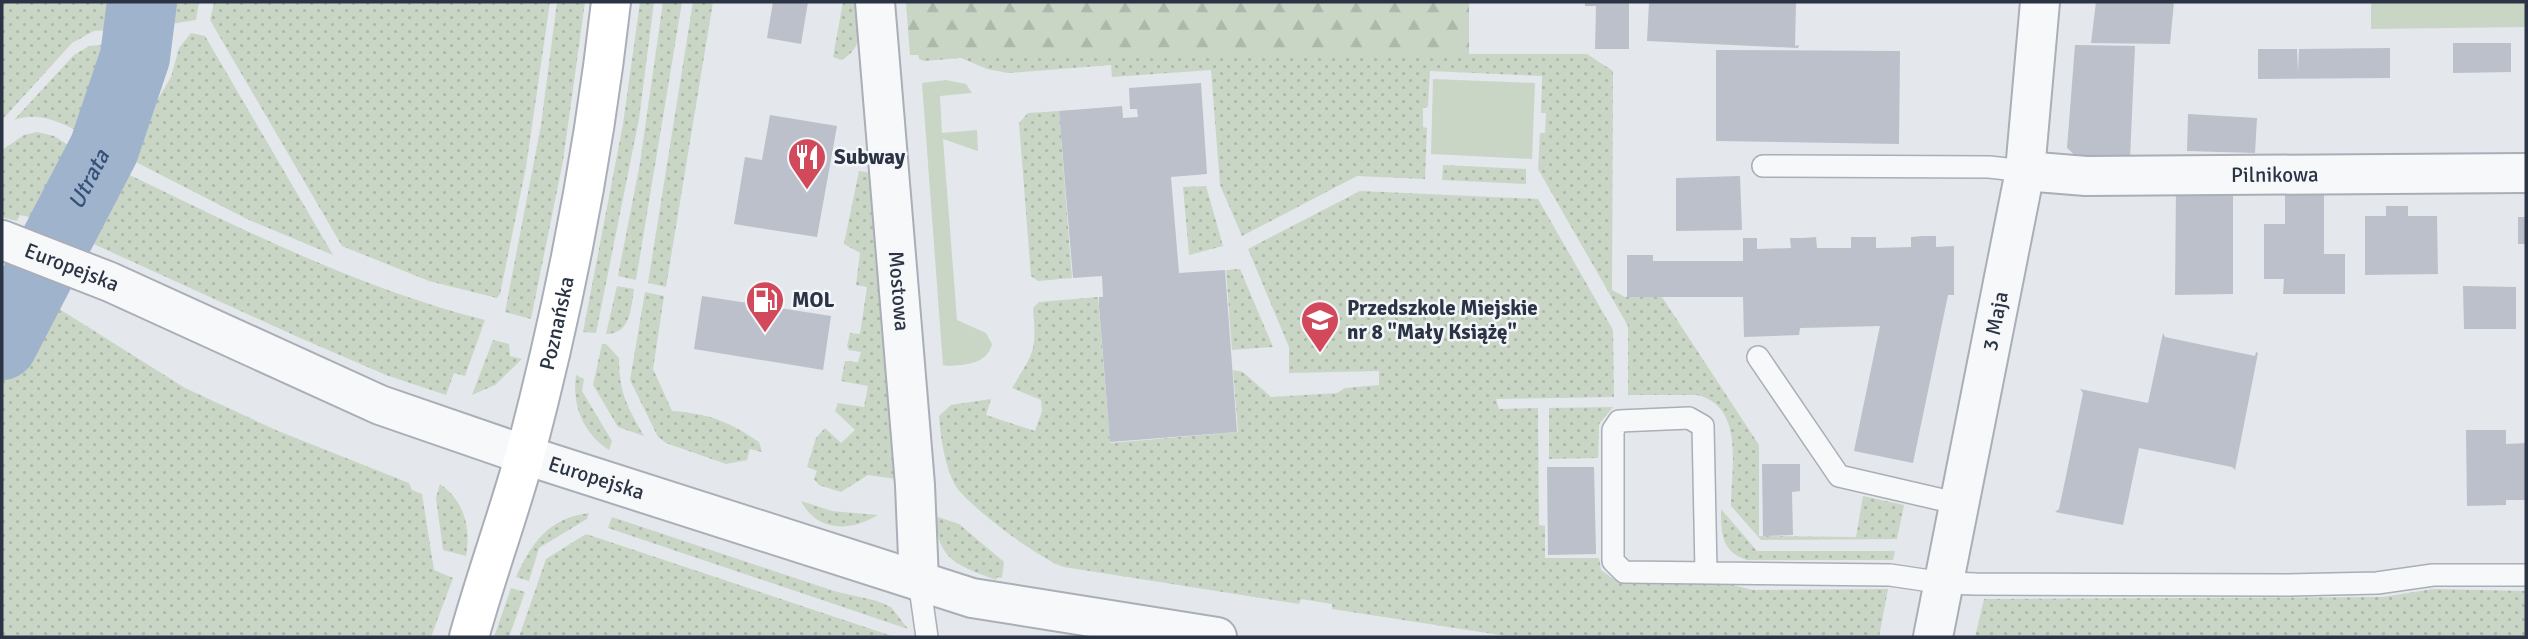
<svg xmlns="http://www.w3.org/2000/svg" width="2528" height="639" font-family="Signika,sans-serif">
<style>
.grass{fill:url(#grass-dots)}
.forest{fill:url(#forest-firs)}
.garden{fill:#c9d6c5}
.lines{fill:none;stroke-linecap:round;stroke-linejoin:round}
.river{stroke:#9fb4cc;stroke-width:70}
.building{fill:#bbc0ca}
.service-casing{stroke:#a9aeb7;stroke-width:24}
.minor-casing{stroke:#a9aeb7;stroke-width:42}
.tertiary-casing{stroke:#a9aeb7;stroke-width:42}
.secondary-casing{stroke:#a9aeb7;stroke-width:42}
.service{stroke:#f7f8fa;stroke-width:21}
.minor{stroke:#f7f8fa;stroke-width:38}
.tertiary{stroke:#f7f8fa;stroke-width:38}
.secondary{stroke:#fff;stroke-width:38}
.labels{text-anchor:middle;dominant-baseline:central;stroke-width:5;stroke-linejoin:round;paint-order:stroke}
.poi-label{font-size:21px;font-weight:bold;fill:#2b3445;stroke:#f4f6f9;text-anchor:start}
.street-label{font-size:21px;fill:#2b3445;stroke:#f4f6f9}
.water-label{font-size:23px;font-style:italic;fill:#34527a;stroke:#f4f6f9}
</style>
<defs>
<pattern id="grass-dots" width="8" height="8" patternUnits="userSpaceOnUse" patternTransform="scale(1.75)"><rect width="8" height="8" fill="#c9d6c5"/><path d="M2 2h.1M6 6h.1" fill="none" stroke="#adb8ab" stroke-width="1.8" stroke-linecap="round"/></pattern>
<pattern id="forest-firs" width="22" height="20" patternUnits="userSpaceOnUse" patternTransform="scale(1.75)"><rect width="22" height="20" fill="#c9d6c5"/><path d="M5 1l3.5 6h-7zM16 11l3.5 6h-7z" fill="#adb8ab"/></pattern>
</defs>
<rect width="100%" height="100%" fill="#e4e7ec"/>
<g class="grass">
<polygon points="2,2 128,2 128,28 94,31 72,43 2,120"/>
<polygon points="159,2 199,2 196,20 158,26"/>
<polygon points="214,2 550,2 526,167 500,294 497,298 429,281 342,246 210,20"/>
<polygon points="557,2 585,2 563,161 531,319 505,312 541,125"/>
<polygon points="640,2 654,2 639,119 598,323 596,333 583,332 623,124"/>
<polygon points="663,2 682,2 636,280 618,276 640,163"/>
<polygon points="693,2 713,2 666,287 648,283"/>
<path d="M843 2H859C859 26 865 48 841 60L833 57Z"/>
<polygon points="191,33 205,36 333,255 249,220 124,156 171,77 179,48"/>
<path d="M128 42 123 64 84 134C60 123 41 111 14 120L74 55 89 46Z"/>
<path d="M918 54H1587L1613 71 1612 290 1625 297H1662L1759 445V536L1856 537 1863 496 1904 505 1897 539 1761 540 1731 506C1731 468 1745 406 1697 395H1628V326L1538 169 1540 133H1545L1546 113H1541L1542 76 1430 71 1428 107 1423 108V127L1427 128 1425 179 1357 176 1242 236 1220 185 1211 70 1112 77 1111 65 1008 73 987 69 961 58 924 61 919 59Z"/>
<polygon points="1059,111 1072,278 1038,281 1031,276 1019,123 1028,113"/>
<polygon points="37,132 54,136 76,150 39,219 20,215 17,221 2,217 2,150 24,135"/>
<polygon points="1443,165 1526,169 1526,184 1442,180"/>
<path d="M117 169C236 226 357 288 485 320L465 376 454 373 446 395 386 375 298 337 87 241 90 235 85 233Z"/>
<polygon points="859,171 867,172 872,182 896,479 868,475 841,492 819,485 814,479 817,471 807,467 816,438 825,428 841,443 855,430 835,411 838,403 864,407 868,386 841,381 845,361 858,362 861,352 849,350 847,346 850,333 860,334 867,287 856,285 860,253 844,244"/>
<polygon points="1206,186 1223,246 1189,255 1183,187"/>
<path d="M1360 191 1538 199 1613 330 1614 397 1496 399 1499 409 1538 408 1539 525 1545 526V558H1599L1601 570 1619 583H1725L1753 590 1888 589 1879 637H1513L1332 609V604L1301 599 1299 604 1064 567C1039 559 968 506 955 485 944 464 941 439 939 416L951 405 991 399 986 415 1035 431 1042 411 1041 400 1012 388C1034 352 1037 351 1033 308L1039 302 1098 297 1110 443 1238 432 1233 370 1243 372 1271 397 1337 393 1345 388 1379 385V371L1289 373V347L1248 249Z"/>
<polygon points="1240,269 1273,347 1232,350 1226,270"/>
<path d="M617 286 634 289C631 308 631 334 606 334Z"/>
<path d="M645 292 664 296 653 369 672 411C710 414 728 421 759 442L762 452 750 449 747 460 726 464 666 443 658 437 630 380Z"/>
<polygon points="53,305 185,388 278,431 409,483 412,490 422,494 434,570 453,578 431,637 2,637 2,363 22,325 33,331 48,307"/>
<polygon points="493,340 509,344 510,356 522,359 495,385 472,395"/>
<path d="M602 344H606L619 358C619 393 627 406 644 436L618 427 593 385Z"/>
<path d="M576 375 584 379 582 391 612 441 609 450C583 433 572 406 576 375Z"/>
<polygon points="1613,407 1599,424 1598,458 1549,459 1549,408"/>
<path d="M440 484C464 501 471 527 466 556L443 550 436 498Z"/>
<path d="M801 501 832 511 878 515C850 532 817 532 801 501Z"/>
<path d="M1721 509 1757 551H1895L1893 560H1747C1721 552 1721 532 1721 509Z"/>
<path d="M589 513 587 519 539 548 529 581 516 577C532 542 549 518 589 513Z"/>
<path d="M935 516 959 524 1004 562 1002 578 997 577 996 580C957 565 938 561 935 516Z"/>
<polygon points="612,517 834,591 877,601 891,607 908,629 608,528"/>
<polygon points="586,534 895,637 519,637 546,559"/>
<polygon points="511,588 525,592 509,637 494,637"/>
<polygon points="2433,589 2526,591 2526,637 1975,637 1984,599 2383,597"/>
</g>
<polygon class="forest" points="906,2 1469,2 1469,55 910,55"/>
<g class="garden">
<polygon points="2371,2 2526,2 2526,27 2371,29"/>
<polygon points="1433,79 1535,83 1532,159 1431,154"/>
<path d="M946 80 966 84 972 93 940 96 942 133 977 130 978 151 943 139 957 320 986 333 992 344C987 364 966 365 948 366L943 365 922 83Z"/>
</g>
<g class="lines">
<path class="river" id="s1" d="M2 345 104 149 135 57 142 2"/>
</g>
<g class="building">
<polygon points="773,2 808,2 801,44 767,38"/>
<polygon points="1585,2 1629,2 1629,49 1595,49 1596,6 1585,6"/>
<polygon points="1649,2 1796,3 1795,46 1799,45 1798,48 1647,41"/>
<polygon points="2096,2 2174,2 2170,44 2091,43"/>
<polygon points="2453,43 2511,43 2511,72 2453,73"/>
<polygon points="2075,45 2135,46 2130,158 2078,158 2067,148"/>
<polygon points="2390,48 2390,78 2258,79 2258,49 2297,49 2298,72 2299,49"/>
<polygon points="1716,50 1900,51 1899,144 1716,141"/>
<polygon points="1201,83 1207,174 1171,177 1179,273 1225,270 1237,432 1110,442 1099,306 1099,297 1103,297 1102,276 1073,278 1059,111 1122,106 1123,118 1138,117 1137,109 1130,109 1129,88"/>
<polygon points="2188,114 2257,118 2255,153 2187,151"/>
<polygon points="770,115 837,126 817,237 734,224 745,157 762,160"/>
<polygon points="1740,176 1742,230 1676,231 1676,178"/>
<polygon points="2233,186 2233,294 2175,295 2176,187"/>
<polygon points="2300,186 2300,194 2324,194 2324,254 2345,254 2345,294 2283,294 2284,279 2264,279 2264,224 2285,224 2285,187"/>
<polygon points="2386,206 2408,206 2408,216 2437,216 2438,274 2365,275 2365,216 2386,216"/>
<rect x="2518" y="217" width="8" height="27"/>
<polygon points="1923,236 1936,236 1936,247 1954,246 1954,295 1948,295 1913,463 1854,451 1880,326 1800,328 1799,335 1744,337 1743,297 1627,297 1627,255 1653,255 1653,261 1743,261 1743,238 1757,238 1757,249 1791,248 1790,238 1803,238 1816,237 1817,248 1851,248 1851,237 1876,237 1876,248 1911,247 1911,237"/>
<polygon points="2463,286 2516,287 2516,329 2464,329"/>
<polygon points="702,296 831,316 823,370 694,349"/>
<polygon points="2163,333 2165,337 2255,356 2256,352 2258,353 2235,470 2232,467 2139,448 2123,525 2055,512 2059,509 2066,476 2083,393 2080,389 2148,403"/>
<polygon points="2466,430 2506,430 2506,444 2526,443 2526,500 2506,500 2506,505 2467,506"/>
<polygon points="1762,464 1800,464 1800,491 1792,492 1793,535 1763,536"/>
<polygon points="1547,467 1594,467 1596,554 1548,555"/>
</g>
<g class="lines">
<defs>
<g id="service">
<polyline points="1763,166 1989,167 2025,171"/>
<polyline points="1758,357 1839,476 1960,504"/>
<polyline points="1706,571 1703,426 1689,418 1619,421 1613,430 1613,561 1624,572 1890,575 1944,583 1976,584 2288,585 2377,583 2433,575 2526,575"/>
<polyline points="919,581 927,637"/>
</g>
<g id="minor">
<path id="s2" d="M875 2 915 485 919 581"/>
<path id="s3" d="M2025 171 2086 176 2526 173"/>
<path id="s4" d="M2 240 110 282 380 405 525 455"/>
</g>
<g id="tertiary">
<path id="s5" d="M525 455 972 598 1217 637"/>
<path id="s6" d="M1933 637 2025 171 2040 2"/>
</g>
<g id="secondary">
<path id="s7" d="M469 637C486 576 508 516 525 455 564 307 594 154 611 2"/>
</g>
</defs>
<use href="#service" class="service-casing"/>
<use href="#minor" class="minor-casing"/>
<use href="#tertiary" class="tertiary-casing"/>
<use href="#secondary" class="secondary-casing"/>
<use href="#service" class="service"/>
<use href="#minor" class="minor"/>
<use href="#tertiary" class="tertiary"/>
<use href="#secondary" class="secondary"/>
</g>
<defs>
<symbol id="restaurant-pin" viewBox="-11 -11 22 30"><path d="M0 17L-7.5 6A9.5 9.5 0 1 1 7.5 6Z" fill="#d1495b" stroke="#f4f6f9"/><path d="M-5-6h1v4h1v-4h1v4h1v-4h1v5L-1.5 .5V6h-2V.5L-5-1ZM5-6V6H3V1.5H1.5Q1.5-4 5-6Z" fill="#fff"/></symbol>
<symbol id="fuel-pin" viewBox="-11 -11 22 30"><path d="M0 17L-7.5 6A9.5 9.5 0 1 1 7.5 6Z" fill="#d1495b" stroke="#f4f6f9"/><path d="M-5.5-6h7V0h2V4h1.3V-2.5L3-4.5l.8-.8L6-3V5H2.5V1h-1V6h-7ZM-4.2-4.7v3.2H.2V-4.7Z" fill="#fff"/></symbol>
<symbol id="school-pin" viewBox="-11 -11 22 30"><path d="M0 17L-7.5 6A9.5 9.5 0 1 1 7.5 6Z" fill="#d1495b" stroke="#f4f6f9"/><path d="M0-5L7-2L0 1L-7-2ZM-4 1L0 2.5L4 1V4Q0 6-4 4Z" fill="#fff"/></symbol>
</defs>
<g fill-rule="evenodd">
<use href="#restaurant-pin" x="785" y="135" width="44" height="60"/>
<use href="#fuel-pin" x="743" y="278" width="44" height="60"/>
<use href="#school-pin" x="1298" y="298" width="44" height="60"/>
</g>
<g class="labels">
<g class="poi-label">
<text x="834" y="157">Subway</text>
<text x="792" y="300">MOL</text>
<text x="1347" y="308">Przedszkole Miejskie<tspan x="1347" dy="24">nr 8 "Mały Książę"</tspan></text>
</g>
<g class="street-label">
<text stroke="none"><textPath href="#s3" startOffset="250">Pilnikowa</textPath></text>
<text stroke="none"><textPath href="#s4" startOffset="75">Europejska</textPath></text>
<text stroke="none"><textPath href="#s2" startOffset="290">Mostowa</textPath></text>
<text stroke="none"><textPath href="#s6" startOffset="322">3 Maja</textPath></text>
<text stroke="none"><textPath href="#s7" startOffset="326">Poznańska</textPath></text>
<text stroke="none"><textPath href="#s5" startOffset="75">Europejska</textPath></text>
</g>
<g class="water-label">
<text stroke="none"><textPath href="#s1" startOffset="187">Utrata</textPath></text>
</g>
</g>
<rect width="2528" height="639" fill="none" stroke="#2b3445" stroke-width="7"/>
</svg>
